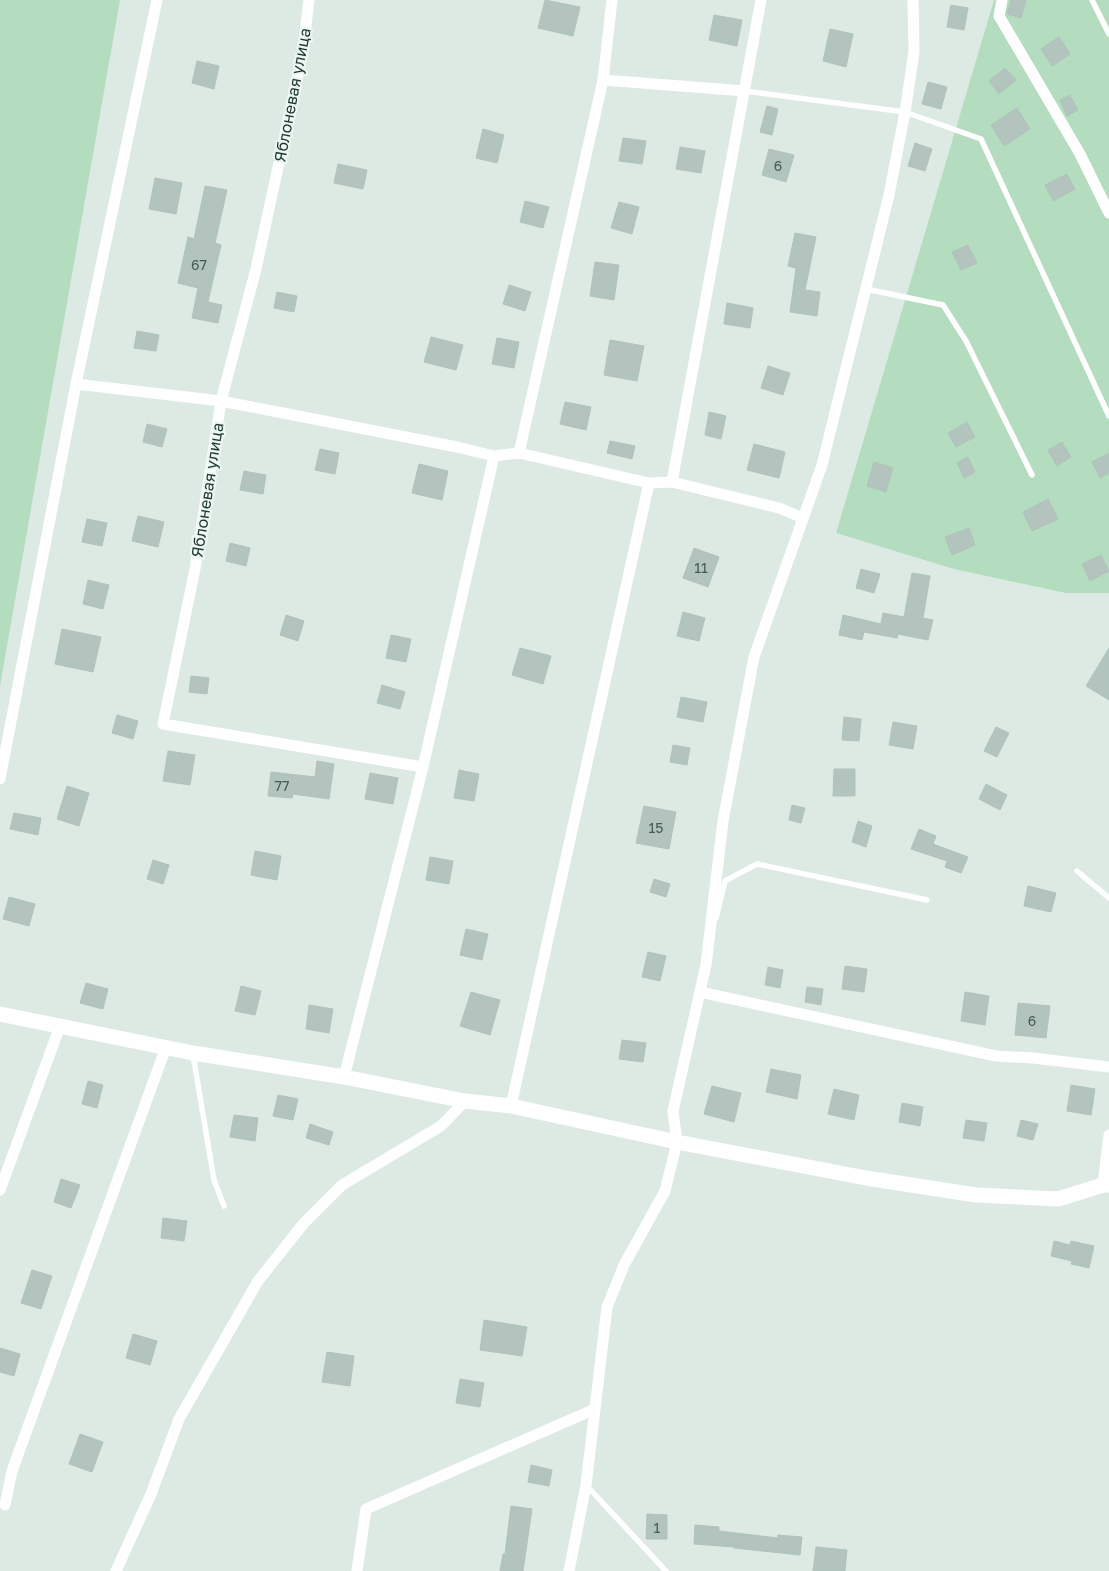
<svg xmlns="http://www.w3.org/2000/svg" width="1109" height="1571" font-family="'Golos Text',sans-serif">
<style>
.green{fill:#b4dcbf}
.building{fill:#b2c4bd;stroke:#afc3bb}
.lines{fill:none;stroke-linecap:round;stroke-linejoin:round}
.service{stroke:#fff;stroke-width:5.5}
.minor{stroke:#fff;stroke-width:11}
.tertiary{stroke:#fff;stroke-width:15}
.labels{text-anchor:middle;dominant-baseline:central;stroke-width:4.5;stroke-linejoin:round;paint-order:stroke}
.number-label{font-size:14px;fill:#435c55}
.street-label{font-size:16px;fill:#1e3932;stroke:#edf6f2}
</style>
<rect width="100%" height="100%" fill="#ddeae4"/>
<g class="green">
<polygon points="0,0 120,0 0,686"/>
<polygon points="994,0 1109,0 1109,593 1066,593 954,569 836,533"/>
</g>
<g class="building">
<polygon points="545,0 580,7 573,36 538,28"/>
<polygon points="1011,0 1026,0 1021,18 1007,14"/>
<polygon points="951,5 968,8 964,30 947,27"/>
<polygon points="714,15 742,20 737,46 709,40"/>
<polygon points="830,29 853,34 846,67 823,61"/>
<polygon points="1059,37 1070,54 1052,66 1041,49"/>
<polygon points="197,61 219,66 214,89 192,83"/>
<polygon points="1005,68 1016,80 999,94 989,81"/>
<polygon points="928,82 947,87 941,109 922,104"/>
<polygon points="1070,95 1078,110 1067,116 1060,100"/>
<polygon points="767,106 778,109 772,135 760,132"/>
<polygon points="1017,108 1030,129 1004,146 991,125"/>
<polygon points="483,129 504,135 497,163 476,158"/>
<polygon points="623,138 646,141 642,164 619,161"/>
<polygon points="915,143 932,149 925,171 908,166"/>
<polygon points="680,147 705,151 701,173 676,169"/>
<polygon points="769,149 794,155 786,182 762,175"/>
<polygon points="338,164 367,170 363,189 334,183"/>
<polygon points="1067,174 1075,189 1053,201 1045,185"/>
<polygon points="155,178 182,183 176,214 149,209"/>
<polygon points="205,186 227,190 215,243 221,245 208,302 222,305 218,323 192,318 198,288 178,283 188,237 194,239"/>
<polygon points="525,201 549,207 543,228 520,222"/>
<polygon points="619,202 639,207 632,234 611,228"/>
<polygon points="795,233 816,237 805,290 820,292 817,316 790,312 796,268 788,266"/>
<polygon points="968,245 977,263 961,270 952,252"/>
<polygon points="595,262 619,265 614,300 590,296"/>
<polygon points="509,285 531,292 525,311 503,304"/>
<polygon points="277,292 297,296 294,312 274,308"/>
<polygon points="727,303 753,308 750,328 724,324"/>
<polygon points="137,331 159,335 156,351 134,348"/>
<polygon points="431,337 463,345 456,370 424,362"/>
<polygon points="497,338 519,342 514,368 492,364"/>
<polygon points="610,340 644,346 637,381 604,375"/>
<polygon points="768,366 790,373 783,395 761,388"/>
<polygon points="565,402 591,407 586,430 560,424"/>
<polygon points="709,412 726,416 721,439 705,435"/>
<polygon points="967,422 975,437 956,447 948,433"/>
<polygon points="147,424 167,429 162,447 143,442"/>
<polygon points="610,441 635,446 632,459 607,453"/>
<polygon points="1062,442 1071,457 1057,466 1048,450"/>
<polygon points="754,444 785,452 779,478 747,470"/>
<polygon points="320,449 339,453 335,474 315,470"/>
<polygon points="1109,453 1109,473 1100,478 1092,462"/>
<polygon points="968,457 975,472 964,478 957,463"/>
<polygon points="874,462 893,468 886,492 867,486"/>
<polygon points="419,464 448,471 442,500 412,493"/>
<polygon points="244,471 266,475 263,494 240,490"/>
<polygon points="1048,499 1058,519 1032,531 1023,512"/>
<polygon points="138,516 164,522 158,547 132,541"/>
<polygon points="87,519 107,523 102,546 82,542"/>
<polygon points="969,528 975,545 952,555 945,537"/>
<polygon points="230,543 250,548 246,566 226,561"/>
<polygon points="694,548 719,557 708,587 683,578"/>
<polygon points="1101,555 1109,571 1090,581 1082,564"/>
<polygon points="861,569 880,574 874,593 856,588"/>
<polygon points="912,573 930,576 923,618 933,620 928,640 898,634 897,638 864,632 862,640 839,635 843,615 881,624 883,613 904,617"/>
<polygon points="88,580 109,585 103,609 83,604"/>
<polygon points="683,612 705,618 699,641 677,636"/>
<polygon points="286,615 304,621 298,641 280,635"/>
<polygon points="62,629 101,637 93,672 55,664"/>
<polygon points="391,635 411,639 406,662 386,658"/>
<polygon points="520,648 551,656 543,684 512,675"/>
<polygon points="1109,648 1109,700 1086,686"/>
<polygon points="191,676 209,678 207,694 189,692"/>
<polygon points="382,685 405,692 400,709 377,703"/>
<polygon points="681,697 707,702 703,722 677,717"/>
<polygon points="117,715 138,721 133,739 112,733"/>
<polygon points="844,717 861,719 859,741 842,740"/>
<polygon points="893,722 917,726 913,749 889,745"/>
<polygon points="996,727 1009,733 997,757 984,751"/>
<polygon points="673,745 690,748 687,765 670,762"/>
<polygon points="168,751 195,755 190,785 163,781"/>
<polygon points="317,761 334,764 329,799 293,794 292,798 268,796 271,772 315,777"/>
<polygon points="834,769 855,769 855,796 833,796"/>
<polygon points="459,770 479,774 474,801 454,798"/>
<polygon points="370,773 398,778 393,804 365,799"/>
<polygon points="986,784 1007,795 1000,810 979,799"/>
<polygon points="67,786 89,793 79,826 57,819"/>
<polygon points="792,805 805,808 801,823 789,820"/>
<polygon points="644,806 676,812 669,849 636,843"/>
<polygon points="14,813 41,818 38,835 10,829"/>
<polygon points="858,821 872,826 866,847 852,842"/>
<polygon points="919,829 936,836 933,844 968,857 961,873 945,867 947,861 911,849"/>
<polygon points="255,851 281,856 277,880 251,875"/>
<polygon points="430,857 453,861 449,884 426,880"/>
<polygon points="153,860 169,865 163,884 147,879"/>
<polygon points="654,879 670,884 666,897 650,892"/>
<polygon points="1028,886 1056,893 1051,912 1024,906"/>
<polygon points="9,897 35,904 29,926 3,919"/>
<polygon points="466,929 488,934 482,960 460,955"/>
<polygon points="648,952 666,956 660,981 642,977"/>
<polygon points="845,966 867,969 864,992 842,989"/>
<polygon points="768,967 783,970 780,988 765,985"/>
<polygon points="86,983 108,989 103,1009 80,1003"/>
<polygon points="241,986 261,991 255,1015 235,1011"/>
<polygon points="807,987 823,989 821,1005 805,1002"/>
<polygon points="471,992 500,1000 490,1035 460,1026"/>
<polygon points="965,992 989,996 985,1025 961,1021"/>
<polygon points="1018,1003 1050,1006 1046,1038 1015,1035"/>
<polygon points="309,1005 333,1009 329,1033 306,1029"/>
<polygon points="622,1040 646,1043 643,1062 619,1059"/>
<polygon points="771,1069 801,1075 797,1099 766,1092"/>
<polygon points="88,1081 103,1085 97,1108 82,1104"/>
<polygon points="1071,1085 1095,1089 1091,1115 1067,1111"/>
<polygon points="712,1086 741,1093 734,1122 704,1114"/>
<polygon points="834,1089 859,1095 854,1120 828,1114"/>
<polygon points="278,1095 298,1099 293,1120 273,1116"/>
<polygon points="902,1103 923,1107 920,1126 899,1122"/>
<polygon points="234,1115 258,1118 255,1141 230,1137"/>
<polygon points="966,1120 987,1123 984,1141 963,1138"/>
<polygon points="1021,1120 1038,1124 1033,1140 1017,1136"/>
<polygon points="310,1124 333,1132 329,1145 306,1138"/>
<polygon points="61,1179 80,1185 71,1208 54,1202"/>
<polygon points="163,1218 187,1221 184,1241 161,1238"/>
<polygon points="1054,1241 1070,1245 1071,1241 1094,1246 1089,1268 1071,1264 1072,1261 1051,1256"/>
<polygon points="32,1270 52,1276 41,1309 21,1303"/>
<polygon points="484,1320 527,1327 522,1356 480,1350"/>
<polygon points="133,1334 157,1341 150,1365 126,1358"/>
<polygon points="0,1348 20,1354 14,1376 0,1372"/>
<polygon points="327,1352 354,1356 350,1386 322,1382"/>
<polygon points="460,1379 484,1383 480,1407 456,1403"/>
<polygon points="80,1434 103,1442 92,1472 69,1464"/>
<polygon points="531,1465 552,1470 549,1486 528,1482"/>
<polygon points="511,1506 532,1509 523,1571 500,1571 503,1554 505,1554"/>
<polygon points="647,1514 667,1515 667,1539 646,1539"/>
<polygon points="695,1525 719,1527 719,1531 778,1538 778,1535 802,1537 800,1555 734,1548 734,1547 694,1544"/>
<polygon points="816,1547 847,1550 845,1571 813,1571"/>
</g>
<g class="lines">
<g class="service">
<polyline points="1092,0 1109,34"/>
<polyline points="745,91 905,112 981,139 1109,416"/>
<polyline points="866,289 943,305 966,341 1032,475"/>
<polyline points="1077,871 1109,898"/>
<polyline points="716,918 725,881 757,864 927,900"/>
<polyline points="193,1055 214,1180 224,1206"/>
<polyline points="586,1485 666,1571"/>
</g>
<g class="minor">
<polyline points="309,0 303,51 256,269 221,401 195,569 163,724 423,767"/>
<polyline points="1002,0 999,16 1080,154 1109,213"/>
<polyline points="603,80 745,91"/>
<polyline points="76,384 221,401 457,447 494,456 519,453 649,483 672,482 779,508 803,518"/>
<polyline points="519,453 603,80 612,0"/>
<polyline points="672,482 761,0"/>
<polyline points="0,779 76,384 157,0"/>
<polyline points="700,992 996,1056 1033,1058 1109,1067"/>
<polyline points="344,1077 423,767 494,456"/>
<polyline points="511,1106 649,483"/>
<polyline points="1103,1185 1109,1135"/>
<polyline points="0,1190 60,1026"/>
<polyline points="5,1505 12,1471 166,1047"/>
<polyline points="116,1571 151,1494 179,1419 258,1281 304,1223 342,1185 441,1126 465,1101"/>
<polyline points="357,1571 366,1509 595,1409"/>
<polyline points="569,1571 586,1485 607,1307 624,1265 665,1191 677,1142 673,1111 706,965 723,821 754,657 822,465 889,195 905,112 914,52 913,0"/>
</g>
<polyline class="tertiary" points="0,1014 193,1053 344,1077 465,1101 511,1106 677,1142 866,1178 976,1195 1058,1199 1103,1185 1109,1185"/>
</g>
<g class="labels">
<g class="number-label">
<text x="778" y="165">6</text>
<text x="199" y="264">67</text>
<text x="701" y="567">11</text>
<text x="282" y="785">77</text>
<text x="656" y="827">15</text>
<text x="1032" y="1020">6</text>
<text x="657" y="1527">1</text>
</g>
<g class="street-label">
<text transform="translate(292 95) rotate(-79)">Яблоневая улица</text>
<text transform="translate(207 490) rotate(-81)">Яблоневая улица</text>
</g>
</g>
</svg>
